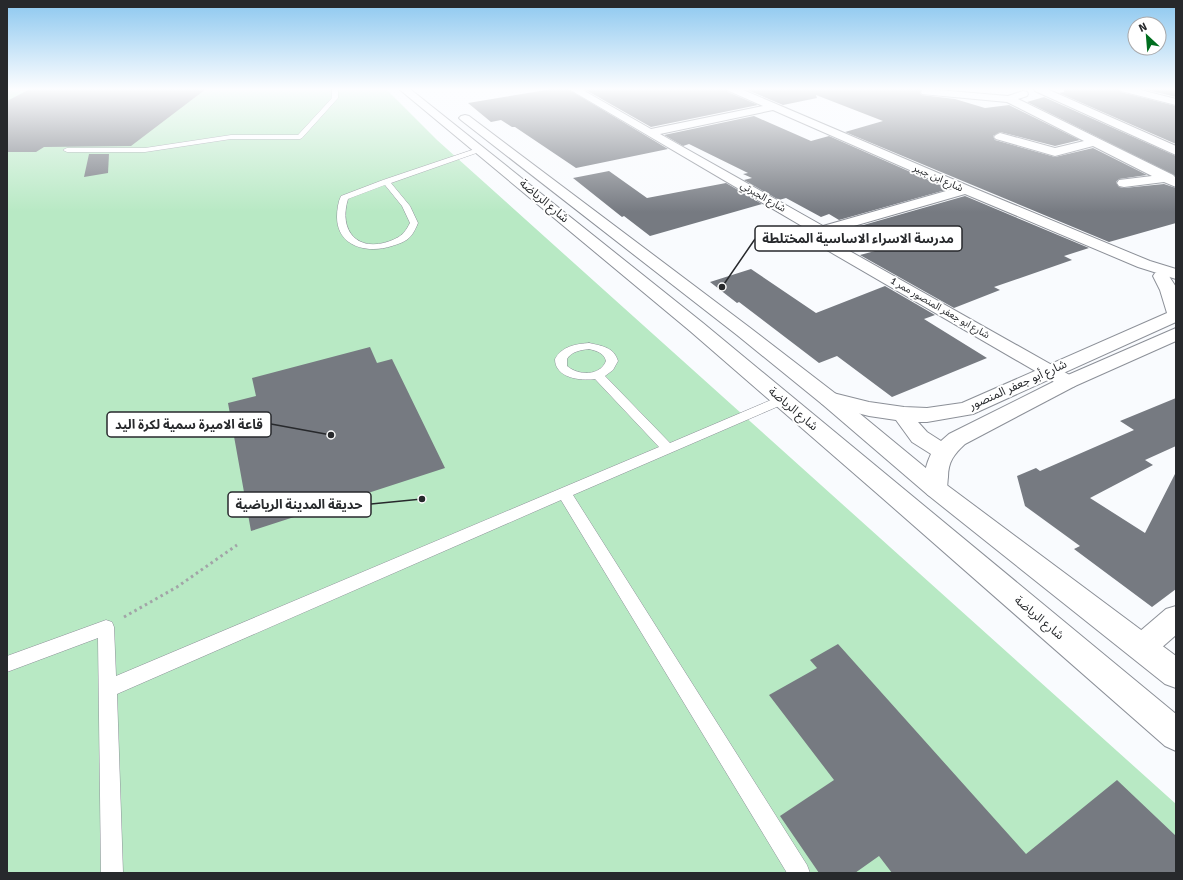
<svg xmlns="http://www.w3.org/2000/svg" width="1183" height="880" font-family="Signika,'Noto Sans Arabic',sans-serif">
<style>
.green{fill:#b8e9c4}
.building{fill:#767a81}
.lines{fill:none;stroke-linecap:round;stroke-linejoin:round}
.service-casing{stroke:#8c9098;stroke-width:1}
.minor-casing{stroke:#8c9098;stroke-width:2}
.tertiary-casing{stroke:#8c9098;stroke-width:2}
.secondary-casing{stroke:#8c9098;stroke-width:2}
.path{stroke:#a2a4a7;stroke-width:3;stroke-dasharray:2.5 3.5;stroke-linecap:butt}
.service{fill:#fff;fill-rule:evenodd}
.minor{fill:#fff;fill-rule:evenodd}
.tertiary{fill:#fff;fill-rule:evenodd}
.secondary{fill:#fff;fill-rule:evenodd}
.labels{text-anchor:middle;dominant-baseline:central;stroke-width:4;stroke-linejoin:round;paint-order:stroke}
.far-street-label{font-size:10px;fill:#27292c;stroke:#fff}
.street-label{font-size:12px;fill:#27292c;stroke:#fff}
.leader{fill:none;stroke:#27292c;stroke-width:1.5}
.callout-dot{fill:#27292c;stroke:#fff;stroke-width:1.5}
.callout{fill:#fff;stroke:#27292c;stroke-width:1.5}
.callout-label{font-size:13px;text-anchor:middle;font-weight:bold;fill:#27292c}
</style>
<rect width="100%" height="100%" fill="#f9fbfe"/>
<polygon class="green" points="7,89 386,89 437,140 1176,804 1176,873 7,873"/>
<g class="building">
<polygon points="30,89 206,89 131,146 44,147 36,152 7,152 7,101"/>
<polygon points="552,89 568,89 668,149 576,168 515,127 512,127 501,120 491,122 468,103"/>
<polygon points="584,89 727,89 728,92 758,105 651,127"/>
<polygon points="745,89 921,89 920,93 922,95 955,99 985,108 1009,105 1080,140 1055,146 1000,132 993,136 995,140 1055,157 1093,148 1147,175 1119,179 1116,182 1119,187 1124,188 1164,184 1176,188 1176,223 1109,242 845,132 883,121 816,95 817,98 783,105"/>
<polygon points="1064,89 1119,89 1121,92 1176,106 1176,144 1059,93 1064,92"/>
<polygon points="1143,89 1176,89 1176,97"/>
<polygon points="1044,97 1176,156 1176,176 1027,102"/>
<polygon points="754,116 811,141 829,136 949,189 839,220 829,214 821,217 786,198 779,200 744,180 752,178 743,174 748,173 689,144 683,146 664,135"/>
<polygon points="89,154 109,154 108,173 84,177"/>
<polygon points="609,171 647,198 726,183 762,204 650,236 624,216 622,217 573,178"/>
<polygon points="965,196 1089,248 1064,256 1072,260 994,287 1000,290 954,308 860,255 875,251 871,248 883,244 853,228"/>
<polygon points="751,269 816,313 885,286 935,315 924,319 987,358 892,397 837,356 819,363 739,302 737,303 710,282"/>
<polygon points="370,347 377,363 392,359 445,468 251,531 228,403 256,396 252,378"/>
<polygon points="1176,398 1176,446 1145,460 1153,465 1090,498 1145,533 1176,472 1176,589 1152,607 1074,549 1080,546 1025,506 1017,476 1036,468 1040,471 1134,430 1120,421"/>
<polygon points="838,644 1026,854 1117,780 1176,836 1176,873 892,873 879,856 855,873 819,873 780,816 834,780 769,695 817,668 810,660"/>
</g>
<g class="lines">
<defs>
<g id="service">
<polygon points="332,89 338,89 338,98 302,138 300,139 231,139 145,152 67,152 63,150 67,148 145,148 231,135 298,135 332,98"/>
<path d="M478 148H481L485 150 391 183 410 206 418 223C416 228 414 232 411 236 406 242 398 244 392 246 368 254 337 247 337 217 337 210 338 202 341 196L383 180ZM385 185 402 206 410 223C408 226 407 229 405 231 402 236 395 239 390 241 358 253 338 231 348 199Z"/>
<path d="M589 343C602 346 614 347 618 361L613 370 605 376 670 443 778 397H786L788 400 786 403 573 495 807 865 810 873H787L561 500 117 694 123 873H101L98 638 7 672V656L106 620 112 622 114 627 116 676 659 447 595 379C580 381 555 378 555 359 562 346 576 344 589 343ZM589 349C597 351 604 353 606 361 600 376 579 376 567 366V359C571 352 580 350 589 349Z"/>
</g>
<g id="minor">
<path d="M569 89H581L651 129 763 106 729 91 728 89H741L971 187 1150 261 1176 269V279L1138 267 965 194 826 234 830 240 1075 378 1078 382 1075 386 1068 388 1061 386 820 246 810 234 812 232ZM773 110 953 189 823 226 660 134Z"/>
<polygon points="926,89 1008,96 1023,91 1027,92 1028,94 1027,96 1018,99 1173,175 1176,178 1176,187 1164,182 1124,187 1119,186 1117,183 1119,180 1152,176 1093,146 1055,156 996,139 994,137 996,135 1000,133 1055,148 1084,141 1007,102 922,94 921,92 922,90"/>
<polygon points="1034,89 1047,89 1176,146 1176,155 1035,91"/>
<polygon points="1120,89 1137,89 1176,99 1176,105 1121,91"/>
<polygon points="1176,606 1176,635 1152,656 1142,660 1132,656 1127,647 1132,638 1166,609"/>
</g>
<path id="tertiary" d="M1161 271 1167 273 1176 287V322L973 414 927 422H918L927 432 941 441 949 434 1061 378 1176 328V341L1075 386 965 444C954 454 948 462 948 477 947 484 948 489 944 495L936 498 928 495C921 483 925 467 931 454L912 442 896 420 869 416 822 404 819 399 822 394 829 392 869 402 904 407 927 408 962 403 1167 313 1160 290 1153 276 1155 273Z"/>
<g id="secondary">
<polygon points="399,89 410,89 703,323 1176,714 1176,751 1165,746 880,496 690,331"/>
<polygon points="465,115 469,116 749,327 836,394 944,483 1176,656 1176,688 1165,684 928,495 822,404 737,335 461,120 459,118 461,116"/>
</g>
</defs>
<use href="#service" class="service-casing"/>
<use href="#minor" class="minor-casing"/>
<use href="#tertiary" class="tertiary-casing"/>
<use href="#secondary" class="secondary-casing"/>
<polyline class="path" points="124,617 177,587 237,545"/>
<use href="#service" class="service"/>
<use href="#minor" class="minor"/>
<use href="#tertiary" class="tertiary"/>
<use href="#secondary" class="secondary"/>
</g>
<linearGradient id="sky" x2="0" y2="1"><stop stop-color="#8bc7ef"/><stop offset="0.42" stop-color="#fcfdff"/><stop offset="1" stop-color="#fcfdff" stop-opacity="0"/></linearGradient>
<rect width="1183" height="212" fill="url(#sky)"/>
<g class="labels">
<g class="far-street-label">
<text transform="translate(938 178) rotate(24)">شارع ابن جبير</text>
<text transform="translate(763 197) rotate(30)">شارع الجبرتي</text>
<text transform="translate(940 308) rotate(30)">شارع ابو جعفر المنصور ممر 1</text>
</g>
<g class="street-label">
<text transform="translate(544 201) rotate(40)">شارع الرياضة</text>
<text transform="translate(1018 385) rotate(-24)">شارع أبو جعفر المنصور</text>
<text transform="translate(793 409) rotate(40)">شارع الرياضة</text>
<text transform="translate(1039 618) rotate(40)">شارع الرياضة</text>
</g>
</g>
<path class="leader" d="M722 287L755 239M331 435L271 424M422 499L371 504"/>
<g class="callout-dot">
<circle cx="722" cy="287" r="4"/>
<circle cx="331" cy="435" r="4"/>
<circle cx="422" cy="499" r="4"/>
</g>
<g class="callout">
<rect x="755" y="226" width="207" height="25" rx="4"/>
<rect x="107" y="412" width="164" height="25" rx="4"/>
<rect x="228" y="492" width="143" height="25" rx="4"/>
</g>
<g class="callout-label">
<text x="858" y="243">مدرسة الاسراء الاساسية المختلطة</text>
<text x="189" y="429">قاعة الاميرة سمية لكرة اليد</text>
<text x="299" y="509">حديقة المدينة الرياضية</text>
</g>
<rect width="1183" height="880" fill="none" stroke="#27292c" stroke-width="16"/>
<g transform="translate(1147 36) rotate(334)"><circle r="19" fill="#ffffff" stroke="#a9a9ab"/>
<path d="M0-3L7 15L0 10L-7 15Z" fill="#006e1f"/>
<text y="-6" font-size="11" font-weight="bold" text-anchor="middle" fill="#27292c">N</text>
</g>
</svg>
